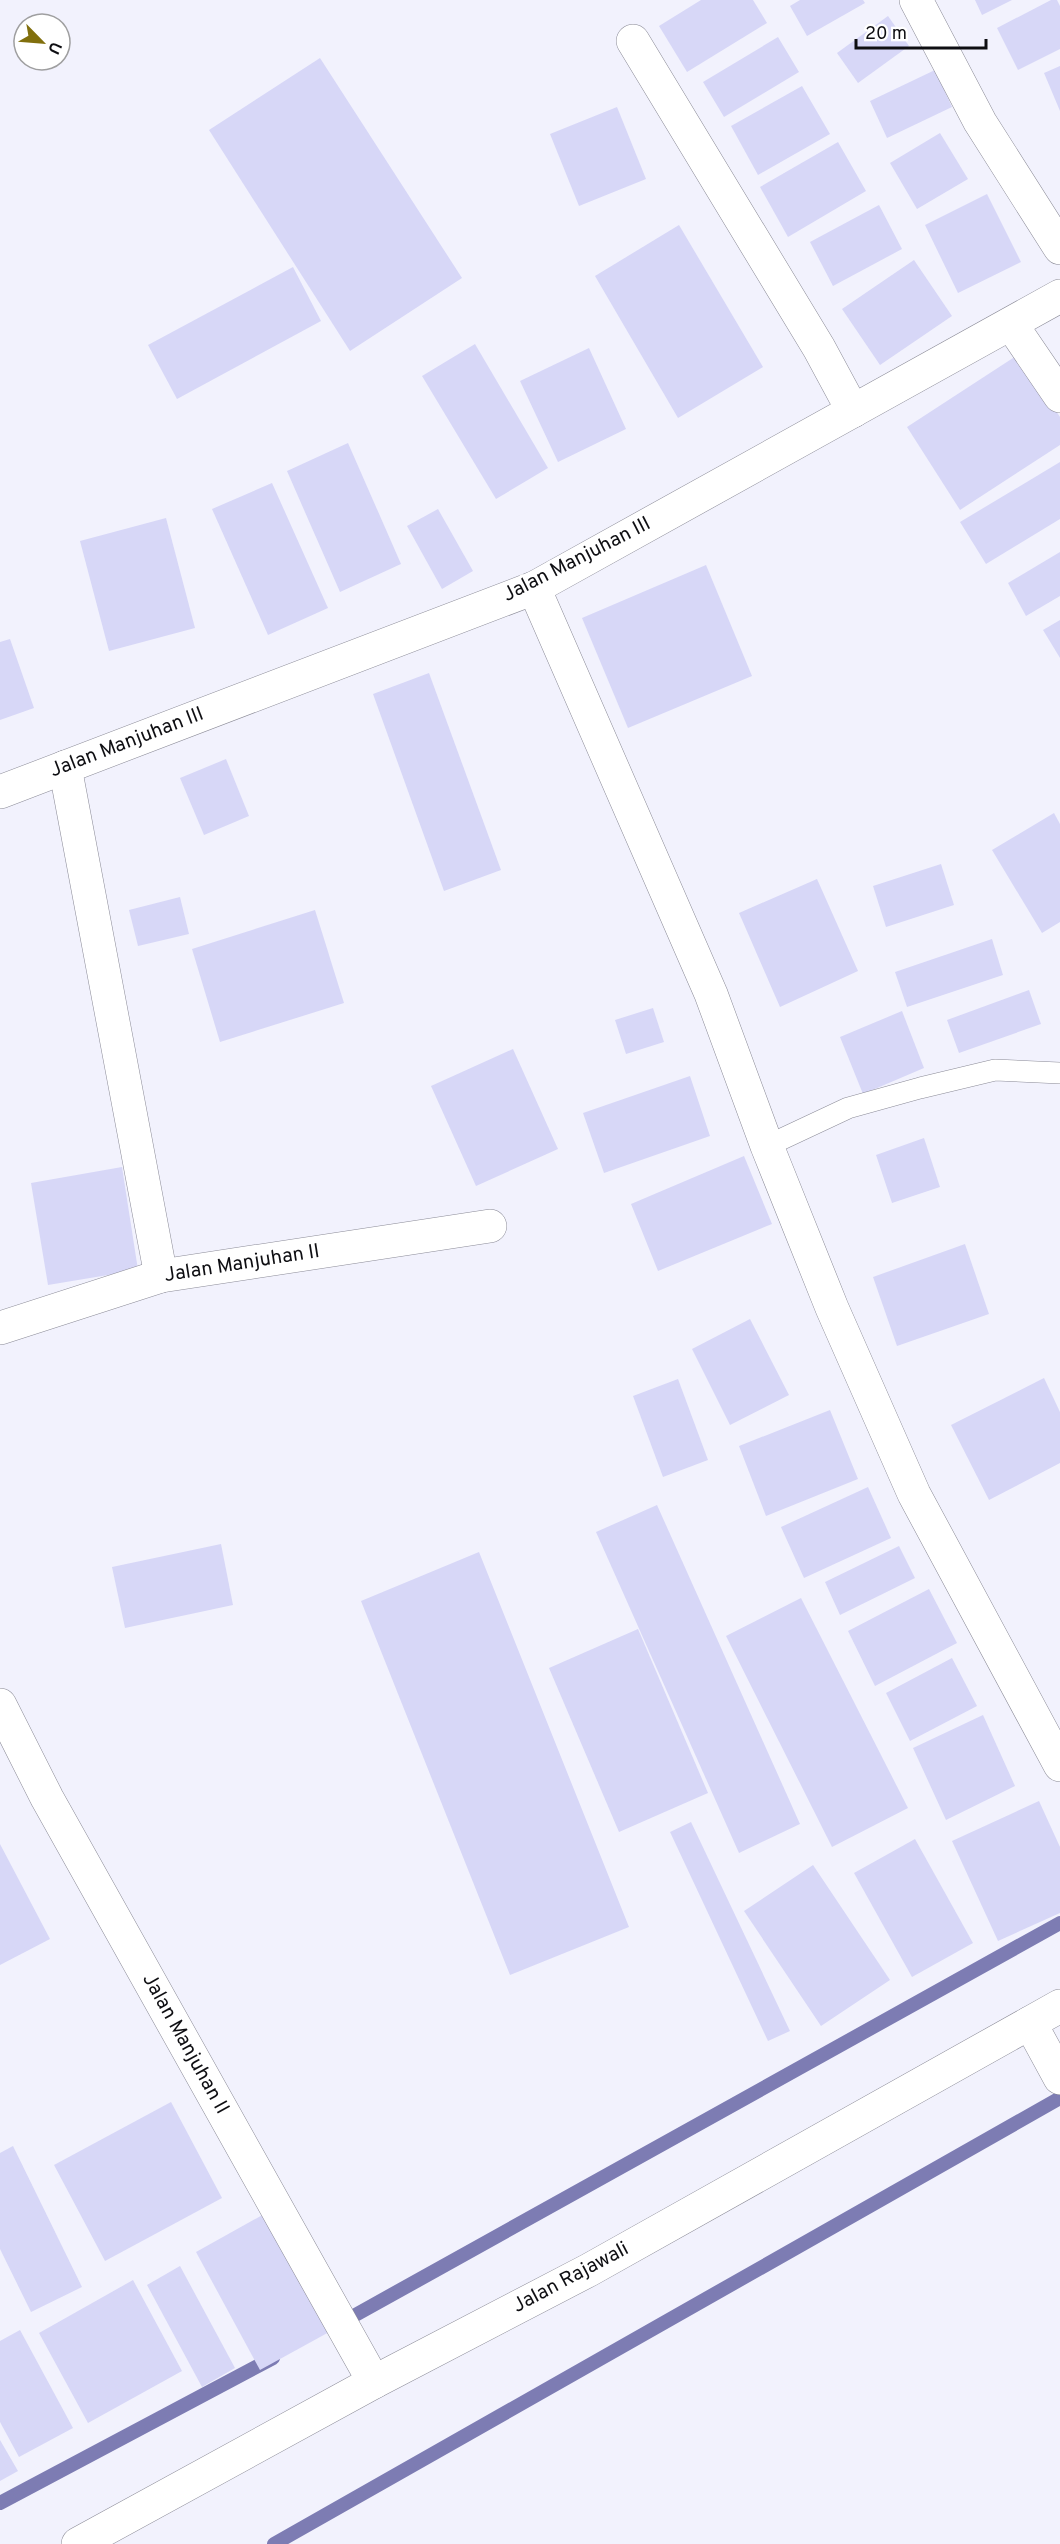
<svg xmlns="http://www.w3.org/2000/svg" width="1060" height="2544" font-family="Overpass,sans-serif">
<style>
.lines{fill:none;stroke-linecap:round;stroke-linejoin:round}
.stream{stroke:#7d7cb3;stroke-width:14}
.building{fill:#d7d7f7}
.lane-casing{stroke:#8b8b97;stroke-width:22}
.street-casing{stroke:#8b8b97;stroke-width:34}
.secondary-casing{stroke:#8b8b97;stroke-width:34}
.lane{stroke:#fff;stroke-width:21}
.street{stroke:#fff;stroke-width:33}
.secondary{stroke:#fff;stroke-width:33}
.labels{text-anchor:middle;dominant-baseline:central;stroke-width:6;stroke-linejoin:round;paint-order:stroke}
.street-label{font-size:20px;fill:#0e0e12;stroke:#fff}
</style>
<rect width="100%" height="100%" fill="#f2f2fd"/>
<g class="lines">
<g class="stream">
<polyline points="341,2323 1060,1923"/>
<polyline points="0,2503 273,2358"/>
<polyline points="274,2544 1060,2098"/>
</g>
</g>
<g class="building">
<polygon points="701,0 753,0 767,23 687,72 659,26"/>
<polygon points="800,0 863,0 865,3 807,36 790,6"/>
<polygon points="975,0 1012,0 982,15"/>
<polygon points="1051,0 1057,0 1060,6 1060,49 1018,70 997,28"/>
<polygon points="888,16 909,46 858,83 837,53"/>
<polygon points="778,37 799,72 724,117 703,82"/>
<polygon points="320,58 462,278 350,351 209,130"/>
<polygon points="1060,66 1060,111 1044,73"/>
<polygon points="935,70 952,107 887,138 870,101"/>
<polygon points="802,86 830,134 758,175 731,126"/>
<polygon points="617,107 646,179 579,206 550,134"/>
<polygon points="940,133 968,179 917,209 890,163"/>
<polygon points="838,142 866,191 788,237 760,187"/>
<polygon points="987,194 1021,262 958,293 925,225"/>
<polygon points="879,205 902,249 833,286 810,242"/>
<polygon points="679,225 763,367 678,418 595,276"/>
<polygon points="914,260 952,316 880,365 842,309"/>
<polygon points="293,267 321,321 177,399 148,345"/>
<polygon points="475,344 548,468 496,499 422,376"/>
<polygon points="589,348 626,429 558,462 520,381"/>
<polygon points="1019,354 1060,417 1060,445 960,510 907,427"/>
<polygon points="348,443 401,564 340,592 287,471"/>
<polygon points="1060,462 1060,519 986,564 960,522"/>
<polygon points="272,483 328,608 268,635 212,509"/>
<polygon points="438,509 473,571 442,589 407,526"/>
<polygon points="166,518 195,628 109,651 80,541"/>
<polygon points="1060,552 1060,596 1026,616 1008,583"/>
<polygon points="706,565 752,676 628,728 582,618"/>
<polygon points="1060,620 1060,658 1043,630"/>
<polygon points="10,639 34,708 0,720 0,642"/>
<polygon points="429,673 501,870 444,891 373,694"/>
<polygon points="226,759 249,816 204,835 180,778"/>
<polygon points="1054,813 1060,824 1060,922 1042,933 992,850"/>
<polygon points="941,864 954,905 886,927 873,886"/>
<polygon points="817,879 858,971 780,1007 739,913"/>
<polygon points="180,897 189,934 138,946 129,910"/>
<polygon points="315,910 344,1003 220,1042 192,949"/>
<polygon points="992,939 1003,975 907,1007 895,972"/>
<polygon points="1029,990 1041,1024 959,1053 947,1020"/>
<polygon points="653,1008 664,1042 626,1054 615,1020"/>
<polygon points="902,1011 924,1068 863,1094 840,1037"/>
<polygon points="513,1049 558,1149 476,1186 431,1086"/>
<polygon points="690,1076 710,1136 604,1173 583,1113"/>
<polygon points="924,1138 940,1187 892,1203 876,1155"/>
<polygon points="744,1156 772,1224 658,1271 631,1204"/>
<polygon points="122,1167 138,1270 48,1285 31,1183"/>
<polygon points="965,1244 989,1314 897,1346 873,1277"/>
<polygon points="750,1319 789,1395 730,1425 692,1349"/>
<polygon points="1044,1378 1060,1412 1060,1463 989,1500 951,1425"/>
<polygon points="678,1379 708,1460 663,1477 633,1396"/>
<polygon points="830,1410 858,1479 766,1516 739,1446"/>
<polygon points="868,1487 891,1538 804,1578 781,1527"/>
<polygon points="657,1505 800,1824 739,1853 596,1532"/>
<polygon points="221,1544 233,1605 125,1628 112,1567"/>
<polygon points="899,1546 915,1578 840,1615 825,1582"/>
<polygon points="479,1552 629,1927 510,1975 361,1601"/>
<polygon points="929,1589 957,1643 875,1686 848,1631"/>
<polygon points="801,1598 908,1808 832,1847 726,1636"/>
<polygon points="638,1629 708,1793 619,1832 549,1668"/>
<polygon points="952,1658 977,1706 910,1741 886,1693"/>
<polygon points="983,1715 1015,1786 946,1820 913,1748"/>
<polygon points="1039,1801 1060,1847 1060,1913 998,1941 952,1841"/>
<polygon points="691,1822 790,2031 768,2041 670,1832"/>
<polygon points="915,1839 973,1943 912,1977 854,1873"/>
<polygon points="0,1844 50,1939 0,1965"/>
<polygon points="813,1865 890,1980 821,2026 744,1911"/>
<polygon points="171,2102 222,2198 105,2261 54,2165"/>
<polygon points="13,2146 82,2287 31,2312 0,2249 0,2153"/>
<polygon points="266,2213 331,2331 260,2370 196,2252"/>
<polygon points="180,2266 235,2368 202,2387 147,2285"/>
<polygon points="133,2280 182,2371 88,2423 39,2333"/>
<polygon points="20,2330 73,2428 19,2457 0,2422 0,2341"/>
<polygon points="0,2440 18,2471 0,2481"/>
</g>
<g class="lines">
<defs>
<polyline id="lane" points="767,1146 848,1108 920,1088 995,1070 1060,1073"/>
<g id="street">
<polyline points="916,0 980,122 1060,248"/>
<polyline points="633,41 819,348 853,411"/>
<polyline points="1011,324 1060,396"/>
<polyline points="534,588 711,994 767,1146 832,1308 914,1494 1060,1765"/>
<polyline points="65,767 161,1276"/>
<polyline points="0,792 534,588 1060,296"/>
<polyline points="0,1328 161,1276 490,1226"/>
<polyline points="0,1705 47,1798 374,2382"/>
<polyline points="1030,2023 1060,2078"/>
</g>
<polyline id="secondary" points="78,2544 374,2382 589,2270 1060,2006"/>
</defs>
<use href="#lane" class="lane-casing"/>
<use href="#street" class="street-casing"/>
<use href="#secondary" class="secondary-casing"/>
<use href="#lane" class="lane"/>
<use href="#street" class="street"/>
<use href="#secondary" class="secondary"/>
</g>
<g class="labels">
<g class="street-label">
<text transform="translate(577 560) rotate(-27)">Jalan Manjuhan III</text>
<text transform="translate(127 743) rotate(-21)">Jalan Manjuhan III</text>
<text transform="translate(242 1264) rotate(-9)">Jalan Manjuhan II</text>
<text transform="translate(185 2044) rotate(61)">Jalan Manjuhan II</text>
<text transform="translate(571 2278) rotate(-28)">Jalan Rajawali</text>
</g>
</g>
<g transform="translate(42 42) rotate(115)"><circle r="28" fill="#ffffff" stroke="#9f9fa0" stroke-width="1.5"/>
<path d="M0-4.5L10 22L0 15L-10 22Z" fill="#816f0d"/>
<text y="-9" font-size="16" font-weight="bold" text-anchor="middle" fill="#0e0e12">U</text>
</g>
<path d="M856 39v9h130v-9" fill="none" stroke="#0e0e12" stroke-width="3"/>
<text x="865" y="39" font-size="18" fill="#0e0e12" stroke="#ffffff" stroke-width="4.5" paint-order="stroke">20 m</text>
</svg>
